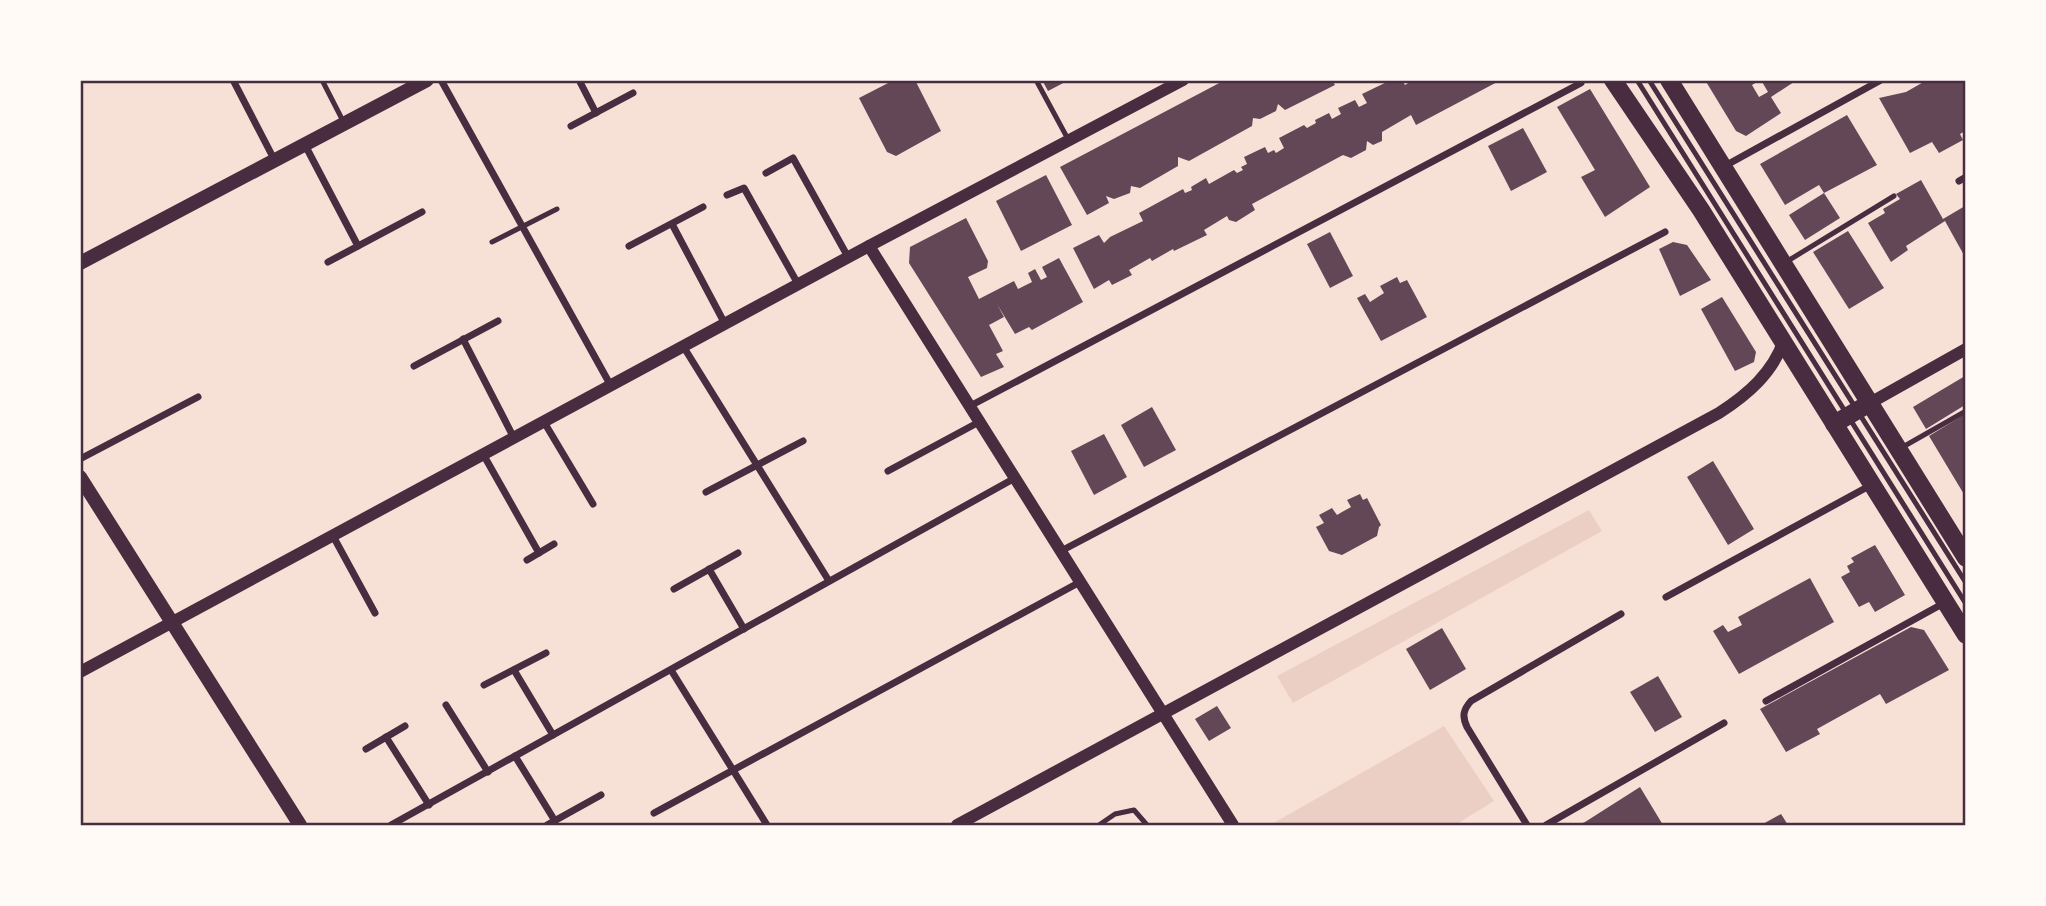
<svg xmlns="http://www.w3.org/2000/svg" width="2046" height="906" font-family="'Fira Sans',sans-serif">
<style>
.green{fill:#ebcfc5}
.building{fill:#644757}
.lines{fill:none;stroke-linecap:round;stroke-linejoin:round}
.service{stroke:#4a2c40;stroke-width:5}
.minor{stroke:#4a2c40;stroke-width:7}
.tertiary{stroke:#4a2c40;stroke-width:12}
.secondary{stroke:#4a2c40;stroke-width:14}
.primary{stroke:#4a2c40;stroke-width:18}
.neatline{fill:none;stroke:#4a2c40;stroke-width:2.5}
</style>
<rect width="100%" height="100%" fill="#f7e1d7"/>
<g class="green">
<polygon points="1589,510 1602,531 1293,703 1277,676"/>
<polygon points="1444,726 1494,801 1460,822 1461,825 1270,825"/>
</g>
<g class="building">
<polygon points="894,80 915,80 941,131 896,156 887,152 859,98"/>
<polygon points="1042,80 1069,80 1048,91"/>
<polygon points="1225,80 1332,80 1335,85 1285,110 1278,104 1276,111 1260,119 1253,118 1252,126 1189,161 1178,157 1178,166 1140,188 1131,186 1130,193 1114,199 1106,196 1109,203 1087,215 1060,167"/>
<polygon points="1391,80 1402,80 1405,85 1413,80 1501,80 1416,125 1411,115 1382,132 1382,141 1373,145 1367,141 1366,150 1351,158 1343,155 1252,204 1255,210 1236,222 1229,220 1227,216 1204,230 1207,235 1174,251 1173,249 1152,261 1150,258 1129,270 1132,275 1112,285 1109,280 1094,289 1073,248 1099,235 1104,243 1110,237 1143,221 1139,213 1183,189 1185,193 1192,190 1191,187 1206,178 1209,184 1234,170 1237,173 1243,170 1241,167 1247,164 1244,157 1265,147 1268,153 1274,150 1276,153 1284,148 1279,138 1304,125 1307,128 1316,123 1315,120 1329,113 1332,119 1341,114 1338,108 1355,100 1359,107 1367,103 1362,94"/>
<polygon points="1705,80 1760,80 1752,85 1759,97 1768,92 1761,80 1797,80 1771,97 1781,113 1746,136 1736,131"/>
<polygon points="1927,80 1965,80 1965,131 1960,134 1963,140 1939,153 1932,142 1910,153 1879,98 1906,92"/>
<polygon points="1590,89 1650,187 1605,217 1581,177 1595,170 1557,107"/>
<polygon points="1847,115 1877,165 1824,193 1819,185 1785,205 1760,164"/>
<polygon points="1523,128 1547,172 1511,191 1488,146"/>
<polygon points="1046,175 1072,225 1021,251 996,201"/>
<polygon points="1921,180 1943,219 1965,206 1965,257 1945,221 1906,246 1908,250 1891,262 1868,223 1885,213 1883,209 1900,199 1896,194"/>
<polygon points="1824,193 1840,218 1805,240 1789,215"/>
<polygon points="966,218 988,261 987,268 968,277 979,299 1014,281 1018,289 1032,282 1028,273 1035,269 1041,280 1047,277 1042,267 1059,258 1083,302 1032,330 1029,327 1015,334 997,304 1004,317 989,325 1003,351 996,354 1004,367 981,377 909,263 910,247"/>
<polygon points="1848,231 1884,288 1849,309 1813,252"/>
<polygon points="1330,232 1353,276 1330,288 1307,244"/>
<polygon points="1673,242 1687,245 1711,280 1680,296 1659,249"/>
<polygon points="1397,277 1400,283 1407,280 1427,317 1381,341 1357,298 1365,294 1370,302 1384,293 1380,286"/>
<polygon points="1722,297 1756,352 1754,362 1735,371 1701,309"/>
<polygon points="1965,376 1965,405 1926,429 1913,407"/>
<polygon points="1152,407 1176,450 1144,467 1121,425"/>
<polygon points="1965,414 1965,496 1929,436"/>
<polygon points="1104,434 1127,477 1094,495 1071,451"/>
<polygon points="1713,461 1754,529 1728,545 1687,477"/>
<polygon points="1360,494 1363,500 1367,498 1381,525 1379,527 1377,536 1342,555 1329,551 1316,527 1324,523 1319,515 1332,508 1337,515 1342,512 1351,507 1347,500"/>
<polygon points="1875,545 1905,595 1875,612 1869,602 1859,607 1841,577 1850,572 1847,566 1854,562 1851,558"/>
<polygon points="1810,578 1834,622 1739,674 1713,631 1723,625 1728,632 1742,625 1738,617"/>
<polygon points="1911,627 1924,630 1949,670 1886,704 1880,694 1817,729 1820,734 1786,752 1760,709"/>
<polygon points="1442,628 1466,669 1430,690 1406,649"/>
<polygon points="1658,676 1682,717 1655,732 1630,692"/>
<polygon points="1217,706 1231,728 1209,741 1195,719"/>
<polygon points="1640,787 1663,825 1578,825 1585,822"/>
<polygon points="1781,814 1788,825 1761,825"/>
</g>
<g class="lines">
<g class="service">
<polyline points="322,80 343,121"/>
<polyline points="1036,80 1069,141"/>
<polyline points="1637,80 1966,604"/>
<polyline points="1649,80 1966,583"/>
<polyline points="492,242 557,209"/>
<polyline points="1786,262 1894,196"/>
<polyline points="1901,448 1966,411"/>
<polyline points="1099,825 1115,814 1134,810 1147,825"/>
</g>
<g class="minor">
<polyline points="233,80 275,161"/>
<polyline points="441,80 611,386"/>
<polyline points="579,80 596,113"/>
<polyline points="571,126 633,93"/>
<polyline points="305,145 358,246"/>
<polyline points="1723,167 1881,80"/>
<polyline points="766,173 793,158 848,257"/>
<polyline points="1959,181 1966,177"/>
<polyline points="727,195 744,188 798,284"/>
<polyline points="672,224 725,324"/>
<polyline points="629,246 703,207"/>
<polyline points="328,262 422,212"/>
<polyline points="463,339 514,438"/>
<polyline points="683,346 829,581"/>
<polyline points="414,366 498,321"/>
<polyline points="970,406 1581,83"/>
<polyline points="544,422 593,504"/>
<polyline points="483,454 539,553"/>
<polyline points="80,459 198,397"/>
<polyline points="888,471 979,422"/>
<polyline points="706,492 803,441"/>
<polyline points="333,536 375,613"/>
<polyline points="1061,551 1665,232"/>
<polyline points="527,560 554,544"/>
<polyline points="709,569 744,629"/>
<polyline points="674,589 738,553"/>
<polyline points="1666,597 1871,485"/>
<polyline points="514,670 553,735"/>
<polyline points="671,670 767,825"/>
<polyline points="484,685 546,653"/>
<polyline points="1766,701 1944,603"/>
<polyline points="446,705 488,772"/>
<polyline points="386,737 429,805"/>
<polyline points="366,749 405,726"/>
<polyline points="515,756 555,821"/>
<polyline points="654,813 1080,582"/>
<polyline points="391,825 1015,478"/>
<polyline points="547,825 601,795"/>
<path d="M1527 825 1467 727C1462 716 1463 710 1471 701L1621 614"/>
<polyline points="1546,825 1724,723"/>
</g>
<g class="tertiary">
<polyline points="869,246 1233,825"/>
<polyline points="1870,403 1966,349"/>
<polyline points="80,672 869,246 1183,80"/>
<path d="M957 825 1719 413C1747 395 1773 373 1784 340"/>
</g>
<g class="secondary">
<polyline points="80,263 427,80"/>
<polyline points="80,477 300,825"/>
</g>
<g class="primary">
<polyline points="1613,80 1701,210 1966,635"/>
<polyline points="1669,80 1966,558"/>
<polyline points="1834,424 1870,403"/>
</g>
</g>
<rect width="2046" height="906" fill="none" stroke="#fffaf5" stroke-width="164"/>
<rect x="82" y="82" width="1882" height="742" class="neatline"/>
</svg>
